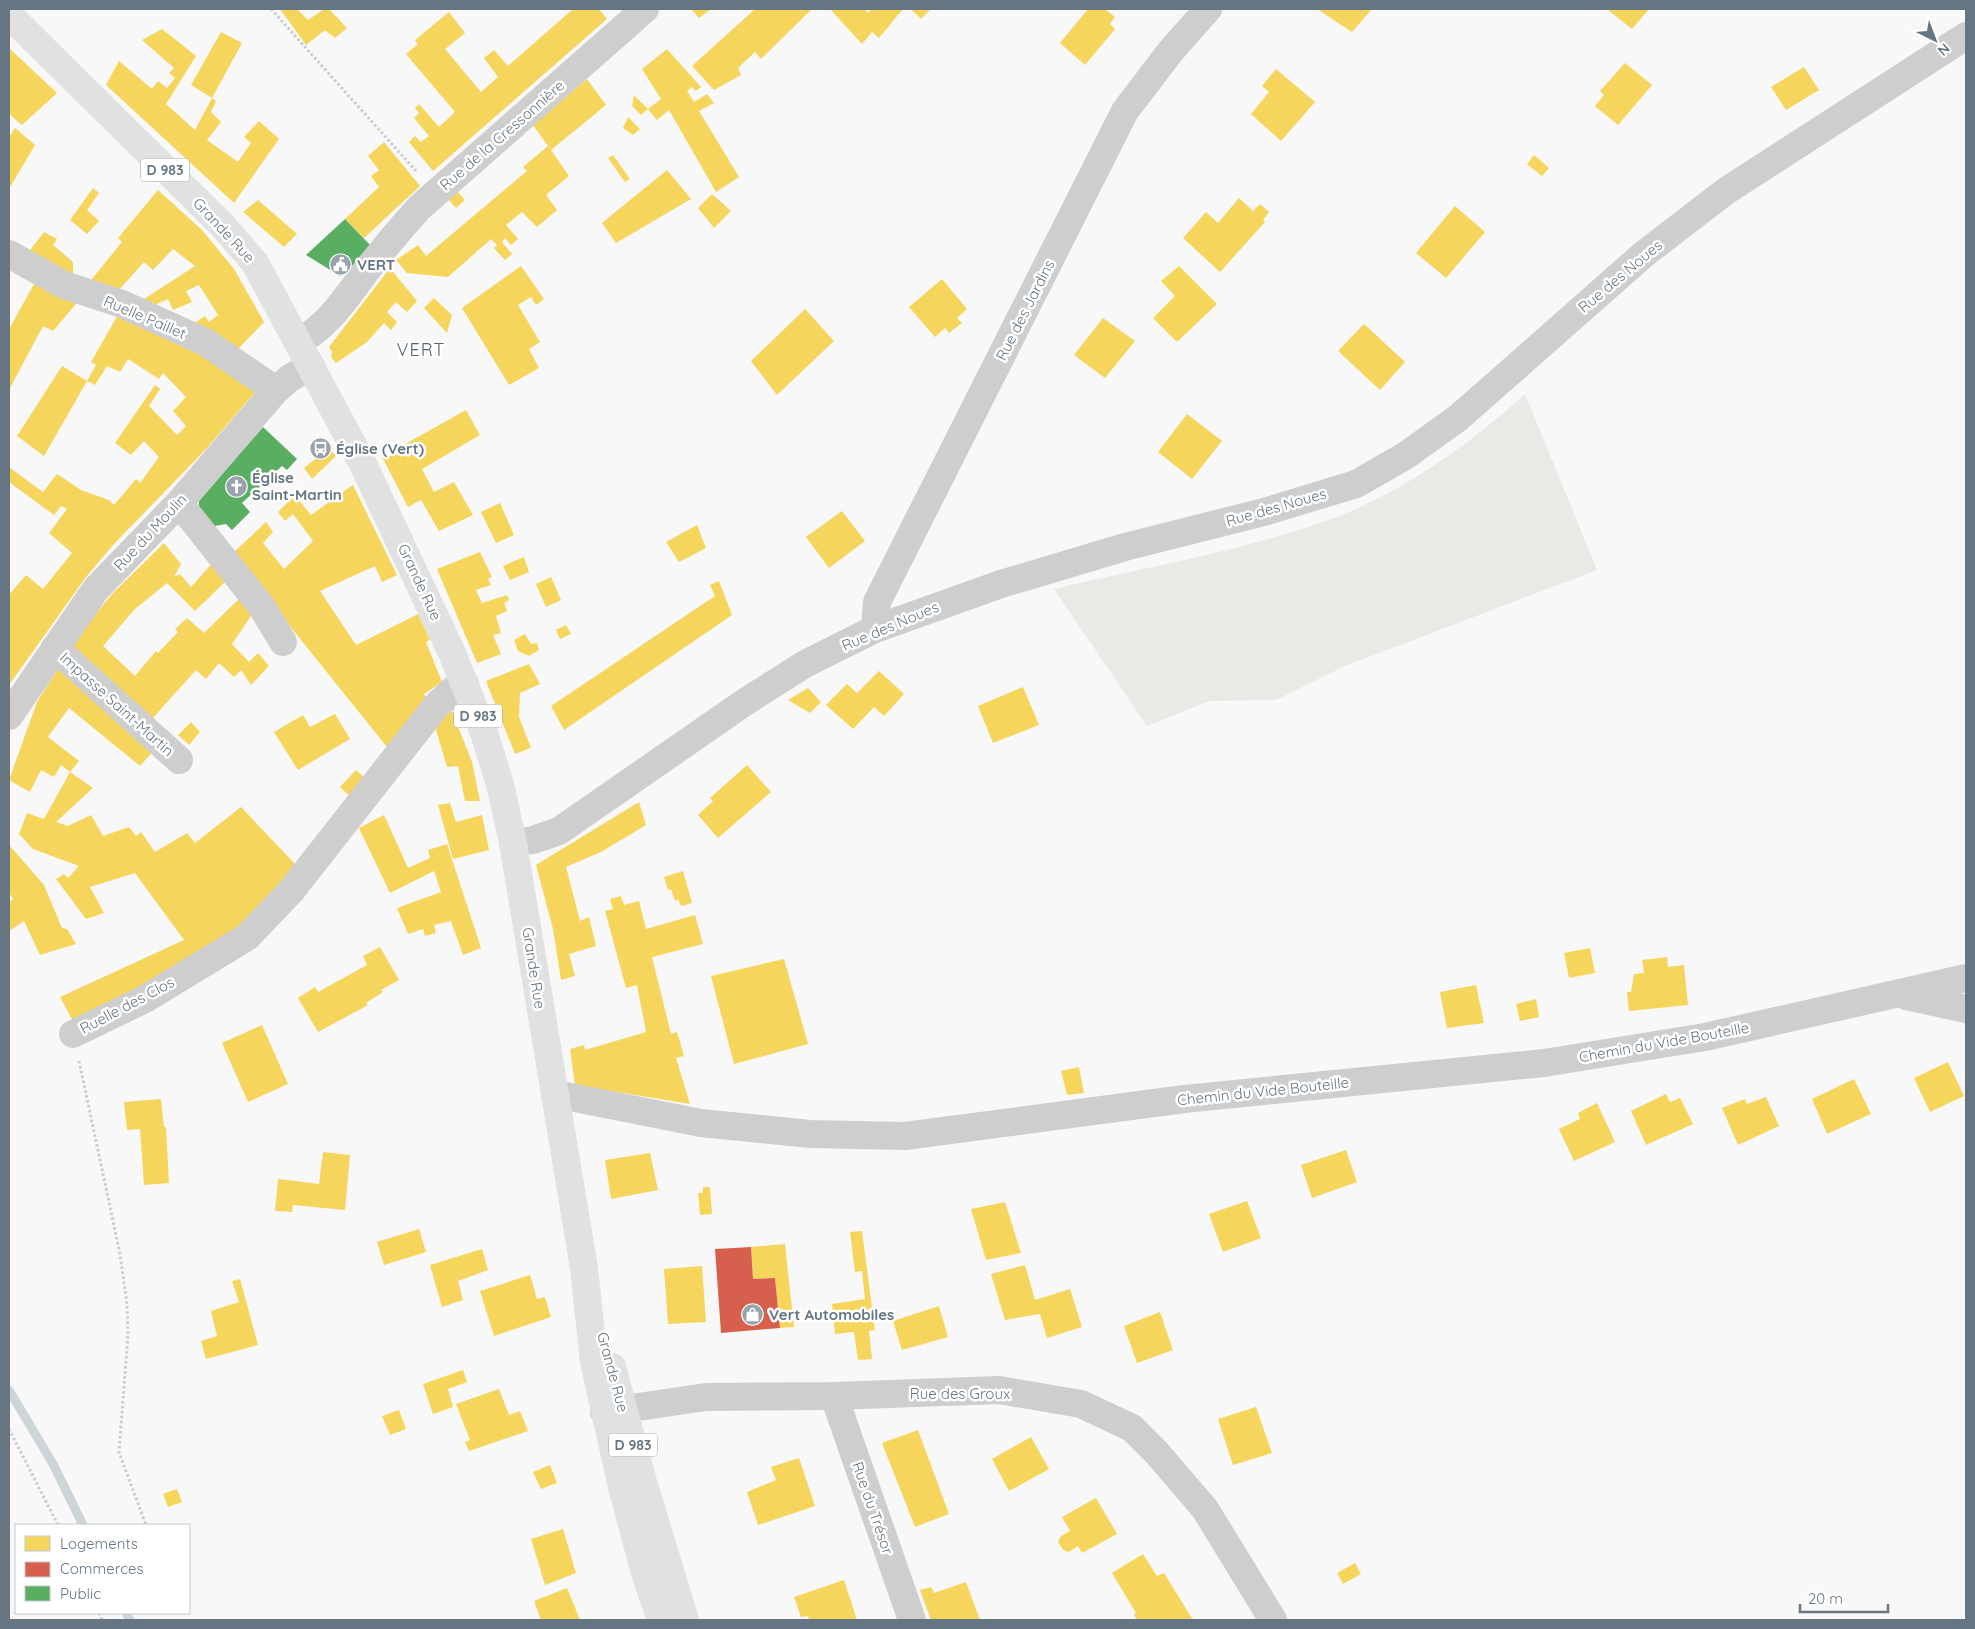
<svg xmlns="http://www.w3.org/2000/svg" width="1975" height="1629" font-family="Quicksand,sans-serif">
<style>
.green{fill:#e7eae5}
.homes{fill:#f6d55c}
.shops{fill:#d6604d}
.public{fill:#5aae61}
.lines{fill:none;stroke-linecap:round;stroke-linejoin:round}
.stream{stroke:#cdd5d8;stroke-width:9}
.path{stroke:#cacbcd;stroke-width:3;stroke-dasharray:2.5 2.5;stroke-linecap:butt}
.minor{stroke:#cececf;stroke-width:28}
.major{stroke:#e1e1e2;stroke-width:28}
.labels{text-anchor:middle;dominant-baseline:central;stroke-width:5;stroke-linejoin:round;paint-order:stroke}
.shield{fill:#fff;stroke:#939ea8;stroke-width:1}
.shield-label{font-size:14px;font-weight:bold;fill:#657582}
.street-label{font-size:15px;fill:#657582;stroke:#fff}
.poi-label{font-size:15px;font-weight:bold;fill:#657582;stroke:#fff;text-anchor:start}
.quarter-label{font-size:18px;letter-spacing:1px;fill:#57636d;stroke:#fff}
</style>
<rect width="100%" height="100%" fill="#f8f8f8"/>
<path class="green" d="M1525 394 1597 570 1345 666 1276 700 1209 701 1147 726 1054 589C1144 568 1238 552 1326 521 1399 495 1469 445 1525 394Z"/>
<g class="homes">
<polygon points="280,9 297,9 308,20 324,9 329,9 347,28 335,38 325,30 306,45"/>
<polygon points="573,9 599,9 607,19 433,171 409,142 415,136 421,142 429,136 414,118 419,113 415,108 419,104 439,127 455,112 406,54 418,44 415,40 449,12 465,33 445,49 481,92 498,77 484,58 494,50 508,66"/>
<polygon points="691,9 711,9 699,18"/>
<polygon points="755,9 812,9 761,59 755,52 738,68 741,75 714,90 692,66"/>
<polygon points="830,9 865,9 868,13 871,9 903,9 879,38 872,32 862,44"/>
<polygon points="911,9 931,9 921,19"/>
<polygon points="1088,9 1105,9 1115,17 1110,24 1115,29 1085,65 1060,43"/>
<polygon points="1317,9 1372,9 1352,32"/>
<polygon points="1607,9 1649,9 1632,29"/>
<polygon points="162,29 196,56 166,104 195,130 212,98 191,85 221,32 242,43 212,98 216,101 211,112 221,122 207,140 238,162 251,143 244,137 259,121 279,139 234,203 106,85 119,61 152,89 158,81 167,88 175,78 169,73 174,68 142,40"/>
<polygon points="9,48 57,93 22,125 9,114"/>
<polygon points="667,49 701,87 696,91 692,87 687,91 694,102 707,94 714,103 699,111 739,177 716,192 669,110 657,120 648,109 661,99 642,69"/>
<polygon points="1625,63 1652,85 1618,125 1595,106 1604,95 1600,91"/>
<polygon points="1804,67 1819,90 1786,110 1771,87"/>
<polygon points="1276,69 1315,102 1281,141 1251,114 1269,92 1262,86"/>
<polygon points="587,79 606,105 551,150 569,176 546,195 557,210 537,227 522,212 506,225 518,239 511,245 505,238 502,242 512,254 505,260 494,248 497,245 491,239 448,277 407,273 396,260 418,245 426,256 527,171 523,167 548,146 533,125"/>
<polygon points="634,95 648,109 641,115 632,106"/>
<polygon points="628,117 640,129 633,135 623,128"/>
<polygon points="15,128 35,145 9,189 9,137"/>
<polygon points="384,142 420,186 364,238 345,219 379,187 371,176 379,170 368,156"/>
<polygon points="613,155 630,179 625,182 608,158"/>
<polygon points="1534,155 1549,168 1542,176 1527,164"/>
<polygon points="667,170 691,199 616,243 602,223"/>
<polygon points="93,188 99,193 87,210 99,221 87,234 70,220"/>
<polygon points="158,190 202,230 234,269 264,322 238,349 217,333 193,324 205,316 209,322 218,315 199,285 186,291 192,302 173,310 168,299 148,308 138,303 195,266 173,249 153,270 144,262 118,291 87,285 122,242 118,238"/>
<polygon points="457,191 465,200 456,208 448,199"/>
<polygon points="712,194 731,211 714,228 698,208"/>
<polygon points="1239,198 1253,211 1260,204 1269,212 1263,220 1265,222 1220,272 1183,238 1206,212 1218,223"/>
<polygon points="258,200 297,234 284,247 243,212"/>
<polygon points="1455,206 1485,232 1446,278 1416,253"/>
<polygon points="44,232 57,239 53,245 73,262 73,279 27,254"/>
<polygon points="521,266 544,299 536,305 531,297 518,305 540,342 529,349 539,368 509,385 462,308"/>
<polygon points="1179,266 1217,304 1177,342 1153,318 1175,296 1161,281"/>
<polygon points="390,268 417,301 407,312 396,302 387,312 397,322 391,330 384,323 367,342 336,363 331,357 332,352 329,347"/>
<polygon points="38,277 81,298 53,331 43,326 9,390 9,329"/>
<polygon points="942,279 967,309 957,318 962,323 949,333 945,328 935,337 909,307"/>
<polygon points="434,298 452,315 447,333 424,308"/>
<polygon points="805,309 834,341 777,395 751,361"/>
<polygon points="119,313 188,346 257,390 207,448 113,545 86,577 9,685 9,595 26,575 43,589 72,553 49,533 67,509 61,506 54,515 9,482 9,467 43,492 57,474 81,490 109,500 114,505 136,479 140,483 159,457 144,441 131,455 115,443 155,385 160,389 149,406 177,435 186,426 173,411 186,397 163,373 159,379 128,359 120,372 107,366 95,385 87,381 96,365 91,362"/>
<polygon points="1103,318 1135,341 1105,378 1074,355"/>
<polygon points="1364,324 1405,362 1380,390 1338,351"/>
<polygon points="62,366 87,381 44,456 17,436"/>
<polygon points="466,410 480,435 422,469 434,492 454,482 473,515 439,531 421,500 408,507 382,457"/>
<polygon points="1187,414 1222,441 1192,479 1158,452"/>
<polygon points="329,448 336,456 312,479 304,468"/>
<polygon points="353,485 397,575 382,582 375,566 320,591 356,645 418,614 430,640 426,642 442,682 424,694 428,703 391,752 232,554 266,522 273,532 263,543 284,569 313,541 293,514 285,521 278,512 295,495 311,515"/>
<polygon points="500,503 514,535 496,543 481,512"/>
<polygon points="842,511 865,541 829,568 806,537"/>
<polygon points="697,525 706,548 679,562 666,542"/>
<polygon points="164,543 181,564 174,577 180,574 191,587 214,561 228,579 195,611 167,583 135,609 103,646 135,676 156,651 158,653 178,632 175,629 187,618 204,633 241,597 253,613 232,644 249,662 258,653 269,666 251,685 241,670 234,677 219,663 206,679 196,670 151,720 70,651 90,621 112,594"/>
<polygon points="480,552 492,577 488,579 491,585 476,590 482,603 507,595 509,600 504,603 507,611 496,616 501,633 493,635 501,654 477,663 437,569"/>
<polygon points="524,557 529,572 510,580 503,566"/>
<polygon points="551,577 561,600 546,607 536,584"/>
<polygon points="719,581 732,615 564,730 551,706 715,596 710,585"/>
<polygon points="566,625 571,634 560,639 556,630"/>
<polygon points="525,634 531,644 537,643 539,650 529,656 518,651 514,640"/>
<polygon points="61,664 154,750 140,766 69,708 48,737 79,761 70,772 93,788 56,822 68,826 91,815 103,836 129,827 136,836 141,832 155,852 187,833 195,843 241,807 296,865 229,943 74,1023 60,997 184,940 135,873 90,887 104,913 86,919 56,879 64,874 68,878 79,866 33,849 19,834 27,813 44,819 70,772 61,765 54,777 41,770 30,792 9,780 37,702"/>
<polygon points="529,664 540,684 520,693 519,717 531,748 515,754 486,681"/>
<polygon points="879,671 904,694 884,716 874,707 853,729 826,705 847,684 857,693"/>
<polygon points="1023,687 1039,725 993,743 978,706"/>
<polygon points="808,688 821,702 810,713 788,700"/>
<polygon points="452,711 472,762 480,801 465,801 458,766 447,767 434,723"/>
<polygon points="335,714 350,739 298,770 274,732 303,715 310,727"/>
<polygon points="191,722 200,732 189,745 178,735"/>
<polygon points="747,765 771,792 718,838 698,815 713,801 710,798"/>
<polygon points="356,770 367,780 352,798 340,787"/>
<polygon points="639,802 646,825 601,852 566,867 580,921 589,917 596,946 569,954 575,976 561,980 553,929 536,865"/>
<polygon points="450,803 456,822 482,815 489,850 453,859 438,805"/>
<polygon points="384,815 408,868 430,858 428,850 447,844 481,948 463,955 451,921 434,925 436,933 425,936 423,929 408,934 397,908 441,892 434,871 390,893 359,828"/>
<polygon points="10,846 44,885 62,928 67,929 76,944 40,955 24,921 9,931 9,902 13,899 9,892"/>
<polygon points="683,871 692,903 681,906 678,899 675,901 671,889 668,890 664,877"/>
<polygon points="621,896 624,905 639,901 646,929 695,915 703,944 652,957 671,1034 677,1032 684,1056 676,1058 690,1104 575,1085 570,1049 584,1045 585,1050 646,1032 637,985 626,988 605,911 613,909 610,899"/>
<polygon points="380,947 399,980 381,990 383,992 366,1003 368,1005 318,1032 298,998 315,987 318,992 367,965 363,956"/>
<polygon points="1590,948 1595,973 1569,978 1564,953"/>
<polygon points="1667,957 1668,967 1684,965 1688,1005 1629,1011 1627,992 1631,992 1634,974 1644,973 1642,960"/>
<polygon points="784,959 808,1044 734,1064 711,976"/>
<polygon points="1476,985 1484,1023 1447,1028 1440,992"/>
<polygon points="1536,999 1539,1017 1520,1021 1516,1004"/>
<polygon points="262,1025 288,1084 248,1102 222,1043"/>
<polygon points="1948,1062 1964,1096 1930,1112 1914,1078"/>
<polygon points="1079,1067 1084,1093 1067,1095 1061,1071"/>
<polygon points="1854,1079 1871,1114 1827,1134 1812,1099"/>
<polygon points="1666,1094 1670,1102 1680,1098 1693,1124 1646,1145 1631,1111"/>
<polygon points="1766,1097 1779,1126 1738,1145 1722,1108 1745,1099 1747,1104"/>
<polygon points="161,1099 164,1127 166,1127 169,1183 144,1185 140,1129 127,1130 124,1102"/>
<polygon points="1597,1103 1615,1142 1574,1161 1559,1129 1580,1119 1578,1113"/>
<polygon points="1346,1150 1357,1182 1312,1198 1301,1165"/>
<polygon points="323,1152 350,1155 345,1210 293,1205 292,1212 275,1211 278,1179 319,1184"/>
<polygon points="650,1153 658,1190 611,1199 605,1160"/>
<polygon points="703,1187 710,1187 712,1214 700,1215 698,1193 703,1193"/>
<polygon points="1247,1201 1261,1238 1223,1252 1209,1214"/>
<polygon points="1005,1202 1021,1253 986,1260 971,1209"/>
<polygon points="419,1229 426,1252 384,1265 377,1242"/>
<polygon points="862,1231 875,1330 869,1331 872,1359 858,1360 854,1332 835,1334 832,1304 865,1299 862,1271 855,1272 850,1232"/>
<polygon points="785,1244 794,1327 780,1328 775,1278 753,1279 751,1247"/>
<polygon points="482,1249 488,1270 458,1281 463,1300 442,1307 430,1265"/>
<polygon points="1025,1265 1035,1300 1070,1289 1082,1327 1047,1338 1040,1314 1005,1320 991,1274"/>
<polygon points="702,1266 706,1322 668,1324 664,1269"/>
<polygon points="530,1275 537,1299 545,1297 551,1317 494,1336 480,1291"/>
<polygon points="240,1279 258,1345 206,1359 201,1341 217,1336 211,1311 239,1302 232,1281"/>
<polygon points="939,1306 948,1337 902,1350 893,1321"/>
<polygon points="1160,1312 1173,1350 1137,1363 1124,1326"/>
<polygon points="463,1370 467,1382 448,1389 453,1407 433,1414 423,1384"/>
<polygon points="499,1389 509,1415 520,1411 528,1431 469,1451 465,1442 470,1440 456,1404"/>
<polygon points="1256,1407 1272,1453 1233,1465 1218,1419"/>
<polygon points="399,1410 406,1429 390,1435 382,1416"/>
<polygon points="918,1430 949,1514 915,1527 882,1443"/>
<polygon points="1031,1437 1049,1469 1009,1491 992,1459"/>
<polygon points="799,1458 815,1506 758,1525 747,1492 776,1480 771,1467"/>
<polygon points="550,1465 557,1483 541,1489 533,1472"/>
<polygon points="177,1489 182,1502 168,1507 163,1494"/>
<polygon points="1096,1498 1117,1534 1082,1553 1078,1546 1069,1552 1063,1550 1058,1542 1061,1536 1070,1531 1062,1517"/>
<polygon points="563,1529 576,1573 545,1585 531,1539"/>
<polygon points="1143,1554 1157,1576 1164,1573 1193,1620 1137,1620 1134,1615 1136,1613 1112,1573"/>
<polygon points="1355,1563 1361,1574 1343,1584 1337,1573"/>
<polygon points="844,1580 857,1620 809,1620 808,1616 801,1617 794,1597"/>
<polygon points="966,1582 980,1620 931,1620 920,1590 931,1587 934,1593"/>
<polygon points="567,1588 580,1620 541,1620 534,1601"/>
</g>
<polygon class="shops" points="751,1247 753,1279 775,1278 780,1328 721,1333 715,1249"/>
<g class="public">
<polygon points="345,219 373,248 340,276 306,255"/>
<polygon points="263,427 297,459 287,470 282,466 242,503 250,512 232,530 226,524 215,526 207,522 199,509 199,501"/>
</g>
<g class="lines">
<g class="stream">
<polyline points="9,1390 53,1464 83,1525"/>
<polyline points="126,1613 130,1620"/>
</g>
<g class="path">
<polyline points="271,9 417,172"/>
<polyline points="79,1061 120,1254 127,1304 128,1335 119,1452 146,1525"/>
<polyline points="9,1429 58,1525"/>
<polyline points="99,1613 102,1620"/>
</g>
<g class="minor">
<polyline points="9,254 64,285 122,304 205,342 276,390"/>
<path d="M298 342C328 327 347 296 367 270 384 248 401 228 419 208L645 9"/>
<polyline points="179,503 262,607 283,642"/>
<polyline points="875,629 877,602 1125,111 1170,52 1208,9"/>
<polyline points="55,648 179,760"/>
<polyline points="9,716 96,589 179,503 276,390 290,378 311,366"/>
<polyline points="513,843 533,840 559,831 745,702 805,664 875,629 1001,584 1125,547 1264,512 1356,484 1405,456 1458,418 1644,254 1726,191 1966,36"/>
<polyline points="1906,996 1966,1009"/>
<polyline points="73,1034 145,999 247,937 291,891 436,706 453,690 465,684"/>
<polyline points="555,1094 701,1123 810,1134 905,1136 1184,1099 1544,1063 1705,1037 1966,978"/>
<polyline points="834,1396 912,1620"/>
<polyline points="604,1412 706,1397 834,1396 999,1390 1081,1404 1132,1428 1157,1453 1205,1509 1273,1620"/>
</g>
<g class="major">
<polyline points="9,15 223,226 255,263 362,462 452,653 484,733 500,784 513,843 584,1268 594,1362 622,1487 645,1573 661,1620"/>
<polyline points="612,1367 643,1482 685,1620"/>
</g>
</g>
<defs>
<symbol id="civic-disc" viewBox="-11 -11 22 22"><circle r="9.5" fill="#98a3ab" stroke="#fff"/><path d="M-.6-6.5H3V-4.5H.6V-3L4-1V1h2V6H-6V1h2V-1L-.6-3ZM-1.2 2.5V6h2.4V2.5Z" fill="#fff"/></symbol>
<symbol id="bus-disc" viewBox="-11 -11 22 22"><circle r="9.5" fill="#98a3ab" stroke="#fff"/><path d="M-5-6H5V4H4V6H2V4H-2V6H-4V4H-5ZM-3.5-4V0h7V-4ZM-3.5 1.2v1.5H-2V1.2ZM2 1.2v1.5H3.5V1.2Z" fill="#fff"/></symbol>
<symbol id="church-disc" viewBox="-11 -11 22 22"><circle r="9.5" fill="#98a3ab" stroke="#fff"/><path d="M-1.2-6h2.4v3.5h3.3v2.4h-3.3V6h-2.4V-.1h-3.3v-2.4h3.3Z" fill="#fff"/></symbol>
<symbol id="shop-disc" viewBox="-11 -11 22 22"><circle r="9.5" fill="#98a3ab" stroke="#fff"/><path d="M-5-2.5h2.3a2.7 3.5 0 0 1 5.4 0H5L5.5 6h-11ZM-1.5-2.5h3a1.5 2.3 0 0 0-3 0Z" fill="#fff"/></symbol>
</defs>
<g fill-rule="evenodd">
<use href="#civic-disc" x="328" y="252" width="25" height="25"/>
<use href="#bus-disc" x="308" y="436" width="25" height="25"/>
<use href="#church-disc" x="224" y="474" width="25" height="25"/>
<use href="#shop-disc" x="740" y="1302" width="25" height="25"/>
</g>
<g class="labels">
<g class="shield">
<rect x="141" y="158.5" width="48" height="23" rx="4"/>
<rect x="454" y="704.5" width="48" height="23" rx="4"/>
<rect x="609" y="1433.5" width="48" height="23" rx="4"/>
</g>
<g class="shield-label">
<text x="165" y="170">D 983</text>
<text x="478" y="716">D 983</text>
<text x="633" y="1445">D 983</text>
</g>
<g class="street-label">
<text transform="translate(502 135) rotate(-41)">Rue de la Cressonnière</text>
<text transform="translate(224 230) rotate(47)">Grande Rue</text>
<text transform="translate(1620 276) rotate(-40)">Rue des Noues</text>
<text transform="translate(1025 310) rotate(-63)">Rue des Jardins</text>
<text transform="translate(145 317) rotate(23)">Ruelle Paillet</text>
<text transform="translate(1276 507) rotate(-16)">Rue des Noues</text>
<text transform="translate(150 532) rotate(-47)">Rue du Moulin</text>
<text transform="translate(420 582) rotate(65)">Grande Rue</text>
<text transform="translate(890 626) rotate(-23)">Rue des Noues</text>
<text transform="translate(117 704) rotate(42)">Impasse Saint-Martin</text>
<text transform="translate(534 968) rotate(81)">Grande Rue</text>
<text transform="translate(127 1005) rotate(-28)">Ruelle des Clos</text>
<text transform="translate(1664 1042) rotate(-10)">Chemin du Vide Bouteille</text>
<text transform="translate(1263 1091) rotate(-6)">Chemin du Vide Bouteille</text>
<text transform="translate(613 1372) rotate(75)">Grande Rue</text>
<text x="960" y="1393">Rue des Groux</text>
<text transform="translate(873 1508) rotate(71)">Rue du Trésor</text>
</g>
<g class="poi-label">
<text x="357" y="264">VERT</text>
<text x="336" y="448">Église (Vert)</text>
<text x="252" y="477">Église<tspan x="252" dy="17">Saint-Martin</tspan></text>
<text x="769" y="1314">Vert Automobiles</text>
</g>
<g class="quarter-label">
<text x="421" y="349">VERT</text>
</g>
</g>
<rect width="1975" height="1629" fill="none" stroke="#657582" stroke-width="20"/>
<rect x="15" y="1524" width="175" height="90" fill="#ffffff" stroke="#c1c8cd"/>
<rect x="25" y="1536" width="25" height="15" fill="#f6d55c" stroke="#c1c8cd"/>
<text x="60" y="1549" font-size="15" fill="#657582">Logements</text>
<rect x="25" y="1562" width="25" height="15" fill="#d6604d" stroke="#c1c8cd"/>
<text x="60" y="1574" font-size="15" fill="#657582">Commerces</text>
<rect x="25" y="1586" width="25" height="15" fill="#5aae61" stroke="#c1c8cd"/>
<text x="60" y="1599" font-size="15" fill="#657582">Public</text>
<g transform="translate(1935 40) rotate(138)" stroke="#ffffff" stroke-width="4" paint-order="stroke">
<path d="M0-4L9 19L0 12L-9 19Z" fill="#657582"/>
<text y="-8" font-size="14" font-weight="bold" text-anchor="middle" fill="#657582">N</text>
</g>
<path d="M1800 1604v8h88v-8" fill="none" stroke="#657582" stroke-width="2.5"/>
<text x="1808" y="1604" font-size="15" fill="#657582" stroke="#ffffff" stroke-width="4" paint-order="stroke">20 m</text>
</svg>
